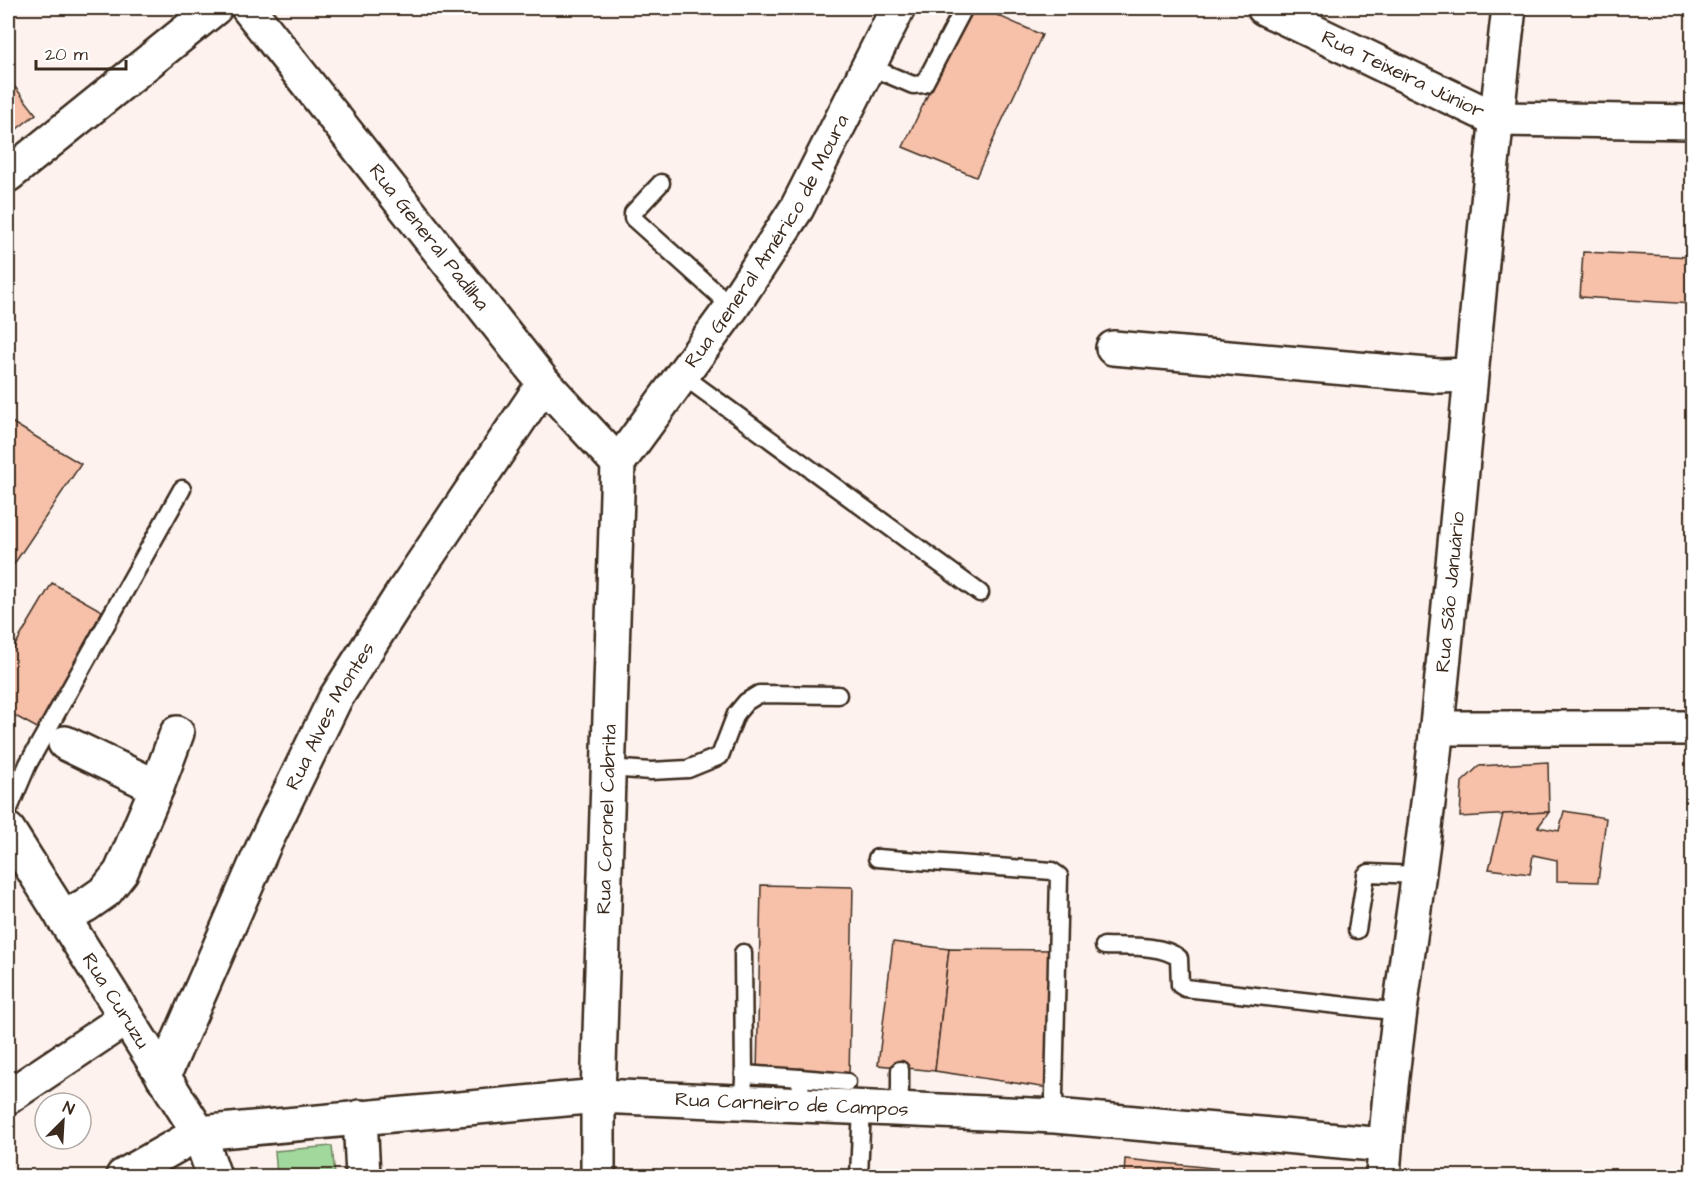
<svg xmlns="http://www.w3.org/2000/svg" width="1700" height="1184" font-family="'Architects Daughter',sans-serif">
<style>
.green{fill:#a1d99d;stroke:#6e825e;stroke-width:1.5}
.building{fill:#f6c0a9;stroke:#3b2a1e;stroke-width:1.5}
.lines{fill:none;stroke-linecap:round;stroke-linejoin:round}
.lane-casing{stroke:#3b2a1e;stroke-width:21}
.street-casing{stroke:#3b2a1e;stroke-width:38}
.secondary-casing{stroke:#3b2a1e;stroke-width:38}
.lane{stroke:#fff;stroke-width:16}
.street{stroke:#fff;stroke-width:33}
.secondary{stroke:#fff;stroke-width:33}
.labels{text-anchor:middle;dominant-baseline:central;stroke-width:4.5;stroke-linejoin:round;paint-order:stroke}
.street-label{font-size:20px;fill:#3b2a1e;stroke:#fff}
</style>
<rect width="100%" height="100%" fill="#fdf2ee"/>
<filter id="ink" filterUnits="userSpaceOnUse"><feTurbulence type="fractalNoise" baseFrequency=".0167" numOctaves="2"/><feDisplacementMap in="SourceGraphic" scale="12" xChannelSelector="R" yChannelSelector="G"/><feConvolveMatrix kernelMatrix="1 2 1 2 8 2 1 2 1" color-interpolation-filters="sRGB"/></filter>
<g filter="url(#ink)">
<polygon class="green" points="332,1146 335,1176 277,1176 275,1151"/>
<g class="building">
<polygon points="969,8 981,8 1042,35 976,177 903,147"/>
<polygon points="8,78 36,114 8,136"/>
<polygon points="1583,252 1692,257 1692,304 1580,297"/>
<polygon points="8,420 81,464 8,573"/>
<polygon points="52,583 102,611 39,729 8,712 8,657"/>
<polygon points="1548,762 1549,812 1460,817 1462,782 1479,766"/>
<polygon points="1564,811 1606,818 1598,882 1557,881 1557,860 1533,855 1530,874 1489,869 1503,814 1549,812 1538,827 1559,831"/>
<polygon points="761,885 853,887 849,1076 757,1074"/>
<polygon points="893,942 949,949 935,1071 878,1065"/>
<polygon points="949,949 1053,950 1048,1088 935,1071"/>
<polygon points="1125,1159 1292,1176 1124,1176"/>
</g>
<g class="lines">
<defs>
<g id="lane">
<polyline points="868,66 913,85 924,84 964,8"/>
<polyline points="661,183 633,213 633,218 732,307"/>
<polyline points="682,375 980,593"/>
<polyline points="608,768 651,771 688,769 720,756 736,714 746,702 759,694 838,695"/>
<polyline points="8,811 28,764 182,489"/>
<polyline points="877,858 1052,871 1059,876 1054,1095 1055,1116"/>
<polyline points="1357,930 1366,875 1369,873 1418,875"/>
<path d="M1104 946C1126 947 1161 944 1179 958L1180 985 1185 988 1401 1012"/>
<polyline points="744,1074 800,1078 801,1105"/>
<polyline points="800,1078 847,1082"/>
<polyline points="742,1102 744,1080 743,953"/>
<polyline points="897,1109 900,1089 900,1070"/>
<polyline points="859,1176 862,1107"/>
</g>
<g id="street">
<path id="s1" d="M248 8 544 383 618 463"/>
<path id="s2" d="M1264 8 1496 119 1692 122"/>
<polyline points="8,175 215,8"/>
<polyline points="1113,348 1439,376 1470,375"/>
<polyline points="1437,728 1692,728"/>
<polyline points="65,743 157,787"/>
<path id="s3" d="M8 830 199 1133 214 1176"/>
<polyline points="63,918 86,905 106,891 121,872 157,787 177,733"/>
<path id="s4" d="M163 1077 264 845 335 699 400 597 544 383"/>
<polyline points="8,1097 126,1018"/>
<polyline points="360,1117 363,1176"/>
<path id="s5" d="M123 1176 199 1133 598 1096 1055 1116 1385 1145"/>
</g>
<g id="secondary">
<path id="s6" d="M598 1176V1096L618 463 732 307 797 208 898 8"/>
<path id="s7" d="M1383 1176C1393 1025 1422 876 1437 725 1462 486 1481 246 1509 8"/>
</g>
</defs>
<use href="#lane" class="lane-casing"/>
<use href="#street" class="street-casing"/>
<use href="#secondary" class="secondary-casing"/>
<use href="#lane" class="lane"/>
<use href="#street" class="street"/>
<use href="#secondary" class="secondary"/>
</g>
</g>
<g class="labels">
<g class="street-label">
<text stroke="none"><textPath href="#s2" startOffset="154">Rua Teixeira Júnior</textPath></text>
<text stroke="none"><textPath href="#s1" startOffset="292">Rua General Padilha</textPath></text>
<text stroke="none"><textPath href="#s6" startOffset="981">Rua General Américo de Moura</textPath></text>
<text stroke="none"><textPath href="#s7" startOffset="588">Rua São Januário</textPath></text>
<text stroke="none"><textPath href="#s4" startOffset="398">Rua Alves Montes</textPath></text>
<text stroke="none"><textPath href="#s6" startOffset="357">Rua Coronel Cabrita</textPath></text>
<text stroke="none"><textPath href="#s3" startOffset="202">Rua Curuzu</textPath></text>
<text stroke="none"><textPath href="#s5" startOffset="682">Rua Carneiro de Campos</textPath></text>
</g>
</g>
<rect width="1700" height="1184" fill="none" stroke="#fff" stroke-width="30"/>
<rect x="15" y="15" width="1670" height="1154" fill="none" stroke="#3b2a1e" stroke-width="2" filter="url(#ink)"/>
<g transform="translate(63 1121) rotate(24)"><circle r="28" fill="#ffffff" stroke="#b1aaa5" stroke-width="1.5"/>
<path d="M0-4.5L10 22L0 15L-10 22Z" fill="#3b2a1e"/>
<text y="-9" font-size="16" font-weight="bold" text-anchor="middle" fill="#3b2a1e">N</text>
</g>
<path d="M36 60v9h90v-9" fill="none" stroke="#3b2a1e" stroke-width="3"/>
<text x="45" y="60" font-size="18" fill="#3b2a1e" stroke="#ffffff" stroke-width="4.5" paint-order="stroke">20 m</text>
</svg>
